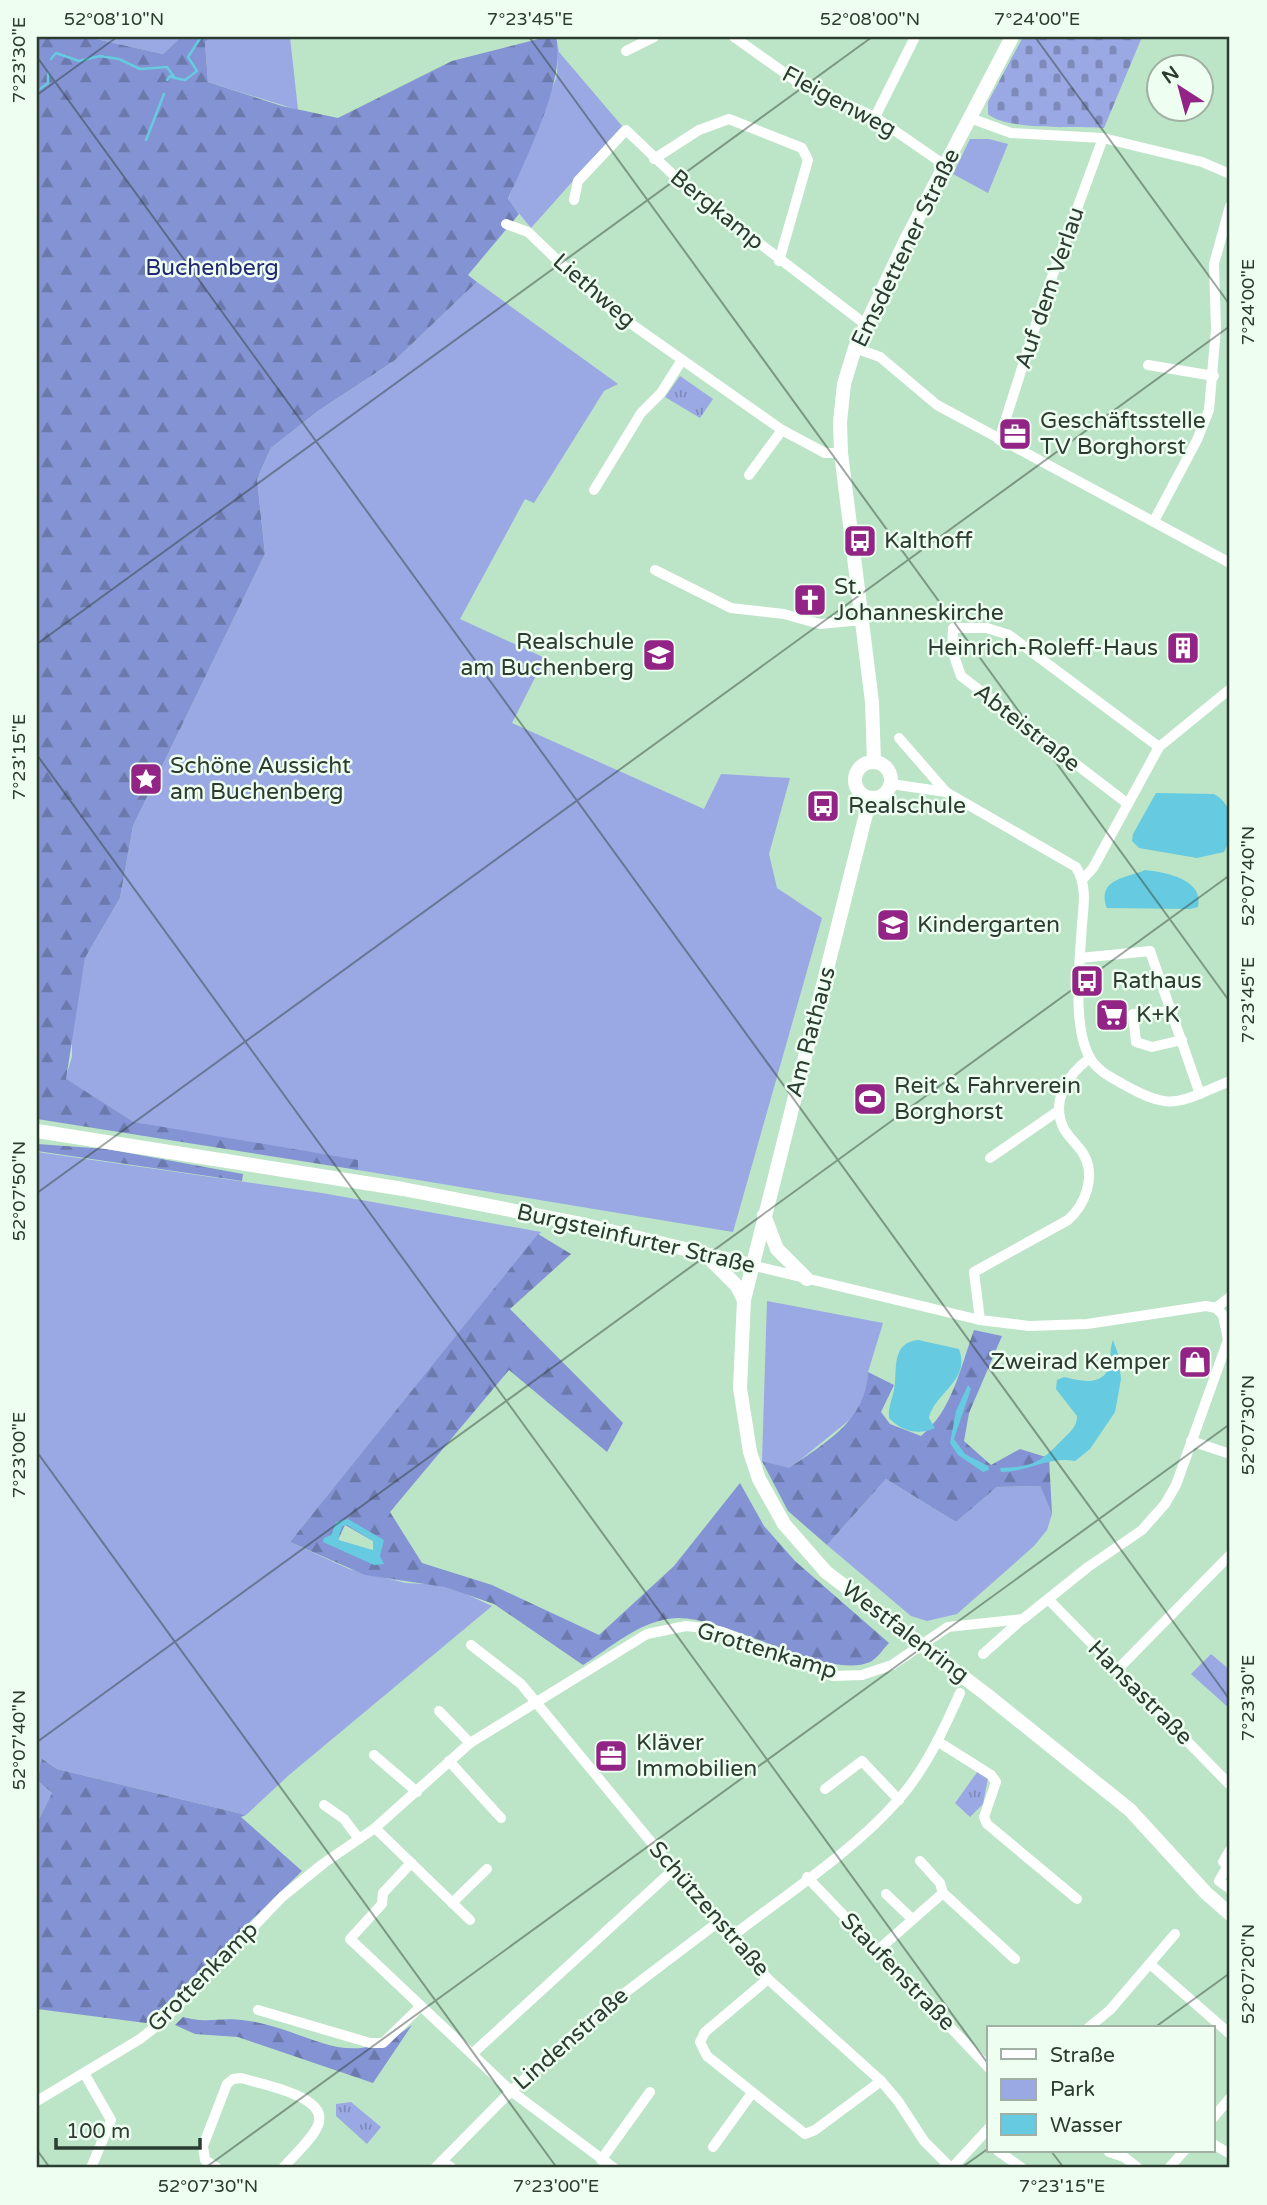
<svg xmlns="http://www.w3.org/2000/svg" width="1267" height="2205" font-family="'Varela Round',sans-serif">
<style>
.green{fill:#9aa8e4}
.forest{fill:url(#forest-firs);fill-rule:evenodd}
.cemetery{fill:url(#cemetery-stones)}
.park{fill:url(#park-tufts)}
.water{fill:#66cae0;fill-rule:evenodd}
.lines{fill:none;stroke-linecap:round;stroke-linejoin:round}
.stream{stroke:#66cae0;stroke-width:2.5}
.street{stroke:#fff;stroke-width:10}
.secondary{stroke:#fff;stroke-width:14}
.ticks{fill:none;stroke:#2c3c30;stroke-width:2;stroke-opacity:0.45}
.labels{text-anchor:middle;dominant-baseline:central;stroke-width:5;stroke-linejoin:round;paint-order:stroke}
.street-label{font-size:23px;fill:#2c3c30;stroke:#eefff2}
.park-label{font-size:23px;fill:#222874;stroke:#eefff2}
.poi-label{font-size:23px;fill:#2c3c30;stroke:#eefff2;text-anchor:start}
.neatline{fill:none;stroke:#2c3c30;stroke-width:2.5}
.ticks-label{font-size:18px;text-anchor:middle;fill:#2c3c30}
</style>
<defs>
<pattern id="forest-firs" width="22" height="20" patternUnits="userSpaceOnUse" patternTransform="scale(1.75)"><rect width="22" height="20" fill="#8493d4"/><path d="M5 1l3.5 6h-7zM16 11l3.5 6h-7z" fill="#6c79ac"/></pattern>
<pattern id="cemetery-stones" width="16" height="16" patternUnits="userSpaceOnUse" patternTransform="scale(1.75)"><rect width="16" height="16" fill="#9aa8e4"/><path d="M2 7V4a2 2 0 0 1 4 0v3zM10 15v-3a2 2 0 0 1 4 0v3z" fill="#7e8ab9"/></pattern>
<pattern id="park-tufts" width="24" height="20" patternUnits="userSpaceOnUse" patternTransform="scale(1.75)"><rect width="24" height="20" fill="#9aa8e4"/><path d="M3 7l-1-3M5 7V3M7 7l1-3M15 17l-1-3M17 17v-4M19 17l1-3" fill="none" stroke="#7e8ab9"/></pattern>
</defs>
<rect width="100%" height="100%" fill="#bce4c7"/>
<g class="green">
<polygon points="87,37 181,37 163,54"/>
<polygon points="212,37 290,37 298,110 208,82 205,42"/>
<polygon points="558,46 559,52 622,126 531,228 508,200 557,76"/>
<polygon points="970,139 989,139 1008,144 988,193 953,174"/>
<polygon points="477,282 618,384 604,391 534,503 525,499 460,619 545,658 512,723 704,809 721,774 790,778 769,854 777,888 822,918 733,1232 358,1170 134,1122 65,1079 72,1057 72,1029 85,958 120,898 133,826 265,554 257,479 271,448 318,411 394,361"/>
<polygon points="37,1152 322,1193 541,1232 290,1542 349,1569 406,1583 446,1585 492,1606 289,1775 246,1815 57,1769 41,1758 38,1781 52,1793 37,1823"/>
<polygon points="767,1301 883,1323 868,1372 867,1393 858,1413 789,1469 762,1461"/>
<polygon points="886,1479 956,1522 997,1487 1040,1486 1052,1514 1047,1530 1034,1546 957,1614 927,1621 911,1616 827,1545"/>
<polygon points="1211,1654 1230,1670 1230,1709 1191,1674"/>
</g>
<g class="forest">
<path d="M37 37H87L163 54 181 37H212L205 42 208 82 282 106 338 118 452 61 546 37H556C567 78 525 160 508 199L519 214 468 275 477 282 394 361 318 411 271 448 257 479 265 554 133 826 120 898 85 958 66 1079 134 1122 358 1160V1170L37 1119Z"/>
<polygon points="37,1144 107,1149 243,1174 242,1181 37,1151"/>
<path d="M538 1234 571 1254 510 1309 623 1423 607 1452 509 1370 390 1512 422 1563 492 1585 599 1635 674 1566 740 1483 764 1526 795 1561 889 1643C883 1649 877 1659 870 1662 828 1681 731 1618 678 1618 641 1619 612 1647 583 1665L494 1604 445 1587 365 1575 290 1542ZM345 1525 373 1541V1551L338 1540Z"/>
<path d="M974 1330 1002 1336 969 1413 964 1441 991 1465 1020 1449 1049 1458 1052 1514 1040 1486 997 1487 956 1522 886 1479 827 1545 788 1511 762 1461 789 1468C826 1442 866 1421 868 1372L894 1385 881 1412 890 1424 921 1436C952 1411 960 1369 974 1330Z"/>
<polygon points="41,1758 57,1769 246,1815 241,1817 302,1871 146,2023 37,2009 37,1823 52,1793 38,1781"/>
<path d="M183 2017C209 2024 219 2017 242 2020 310 2027 345 2077 412 2025L373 2083 238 2037 195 2034 175 2025Z"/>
</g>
<path class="cemetery" d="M1023 37H1142L1104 128C1077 126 1007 131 988 114V102Z"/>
<g class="park">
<polygon points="680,376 713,399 700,418 665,397"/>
<polygon points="978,1771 988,1778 983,1804 970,1817 955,1803"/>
<polygon points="351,2102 381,2127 367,2144 336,2116 336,2104"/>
</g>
<g class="water">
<path d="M1156 793 1214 794C1235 805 1234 833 1224 852L1197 858 1139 848 1132 841 1133 834Z"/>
<path d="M1145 870C1164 872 1205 879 1198 907L1190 909 1107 908C1096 878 1128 878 1145 870Z"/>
<path d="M918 1340 959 1349C971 1381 935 1392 929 1418L935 1428C919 1436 901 1431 889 1418 888 1407 892 1400 894 1390 898 1371 890 1343 918 1340Z"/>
<path d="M1113 1340 1118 1354 1121 1379 1115 1412 1090 1449 1075 1461C1049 1456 1027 1472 1001 1472L1000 1468C1033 1467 1040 1463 1063 1439 1070 1432 1077 1427 1077 1416L1056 1389 1057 1380 1064 1377C1080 1381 1106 1388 1110 1362 1111 1354 1110 1347 1113 1340Z"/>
<polygon points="968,1385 971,1389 954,1439 965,1454 988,1466 989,1470 983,1472 958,1455 950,1443 956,1411"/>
<path d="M348 1519 384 1540 380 1556 384 1564 374 1565 323 1542 324 1538 331 1535 336 1522ZM347 1525 373 1541V1550L338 1540 342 1526Z"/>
</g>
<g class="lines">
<g class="stream">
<polyline points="51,59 56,53 79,61 100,56 119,59 140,69 167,67 175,78 185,80 197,71 188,57 201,37"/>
<polyline points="167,80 170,76 175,78"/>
<polyline points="37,91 48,83 48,73"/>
<polyline points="146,140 164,94"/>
</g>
<g class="street">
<polyline points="734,37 796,81 875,117 946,166"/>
<polyline points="626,51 654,37"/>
<polyline points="875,117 915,37"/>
<polyline points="970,118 1011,133 1103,138 1202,162 1230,174"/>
<polyline points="654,159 699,130 729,119 802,148 808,160 779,261"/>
<polyline points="574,200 578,181 626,130 687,188 865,324"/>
<polyline points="506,224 528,232 603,304 782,430 825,453 841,453"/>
<polyline points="855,348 880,357 937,405 1230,563"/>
<polyline points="1148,365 1214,376"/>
<polyline points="999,440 1045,296 1103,138"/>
<polyline points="749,475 782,430"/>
<polyline points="594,490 641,413 661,393 682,360"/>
<polyline points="1154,521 1197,440 1209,410 1216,329 1214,264 1230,206"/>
<polyline points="655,570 731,608 784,614 820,624 862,620"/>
<polyline points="899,738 946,792"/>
<path d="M891 784 946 792 1076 867C1087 886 1084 903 1082 924 1080 960 1071 1031 1092 1061 1099 1071 1110 1077 1121 1083 1173 1113 1178 1102 1230 1081"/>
<polyline points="1128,804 961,676 952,650 953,628 987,628 1009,635 1159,747"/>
<polyline points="1083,879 1093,868 1159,747 1230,689"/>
<polyline points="1080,958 1150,951 1200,1094"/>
<polyline points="1173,1011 1133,1014 1136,1042 1152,1047 1182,1040"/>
<polyline points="990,1158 1058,1111"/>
<polyline points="751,1265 980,1320 1029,1326 1087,1324 1206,1306 1216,1308 1230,1297"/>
<path d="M980 1320 974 1272 1068 1220C1085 1205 1096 1177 1084 1155 1079 1146 1070 1139 1064 1129 1050 1101 1068 1074 1090 1058"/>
<polyline points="1191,1441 1230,1454"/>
<polyline points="1049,1600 1230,1785"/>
<polyline points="471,1645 521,1684 730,1938 768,1979 881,2081 898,2101 924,2141 951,2168"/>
<polyline points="983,1654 1020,1621"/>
<polyline points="1117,1670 1230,1555"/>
<polyline points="439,1711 470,1743"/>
<polyline points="937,1741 991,1775 996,1782 984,1817 987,1824 1077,1899"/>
<polyline points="374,1755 417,1792"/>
<polyline points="449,1761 501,1818"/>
<polyline points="825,1789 862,1761 899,1800"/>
<polyline points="324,1805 344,1819 359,1839"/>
<polyline points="375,1828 470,1920"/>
<polyline points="920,1861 940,1883 943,1893"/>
<polyline points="1223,1862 1230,1850"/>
<polyline points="1230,1862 1219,1881 1230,1889"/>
<polyline points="411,1863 383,1893 382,1904 350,1939 511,2091 614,2168"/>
<polyline points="807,1877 989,2068"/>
<polyline points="886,1894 912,1919"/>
<polyline points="452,1903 487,1869"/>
<path d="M730 1938C785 1895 853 1852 899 1799 925 1770 944 1729 960 1693"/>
<polyline points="878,1950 943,1893 1015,1959"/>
<polyline points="1150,1964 1230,2034"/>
<polyline points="768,1979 705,2032 700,2042 707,2056 805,2134 815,2130 881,2081"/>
<polyline points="258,2010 370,2043 383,2043 421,2006"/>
<polyline points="1088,2028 1110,2010 1175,1934"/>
<polyline points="472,2054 673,1870"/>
<polyline points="84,2073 111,2120 91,2168"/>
<polyline points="37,2101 140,2039 163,2021 282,1897 324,1863 375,1828 470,1743 647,1634 686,1626 704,1628 722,1632 833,1676 862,1675 892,1665 948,1627 1023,1619 1088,1567 1142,1530 1165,1504 1176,1485 1228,1340 1223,1315 1216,1308"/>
<polyline points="1213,2118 1230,2098"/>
<polyline points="1213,2144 1230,2154"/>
<polyline points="713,2147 752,2093"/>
<polyline points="998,2151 1022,2168"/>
<polyline points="1109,2152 1124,2157 1138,2168"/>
<polyline points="601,2160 650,2092"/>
<polyline points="442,2161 452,2168"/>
<path d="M217 2168 205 2160 203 2146 227 2084 233 2079 241 2078C260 2084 330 2096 318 2125 312 2140 293 2156 283 2168"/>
<polyline points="435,2168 511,2091 593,2017 717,1923"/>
<polyline points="952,2168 989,2128"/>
<polyline points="1169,2168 1184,2151"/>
</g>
<g class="secondary">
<circle cx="873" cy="780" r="18"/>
<polyline points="874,762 872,702 841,453 840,422 844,384 855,348 906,240 1012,37"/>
<polyline points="870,798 744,1300 740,1388 750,1452 759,1479 784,1524 826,1572 987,1695 1130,1810 1206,1893 1230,1914"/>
<polyline points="37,1131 403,1189 577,1223 751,1265"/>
<polyline points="764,1215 777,1249 807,1279"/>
<polyline points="707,1256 737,1286 744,1300"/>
</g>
</g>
<path class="ticks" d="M529 37 1230 1002M1035 37 1230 305M37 57 1230 1700M37 95 117 37M37 644 872 37M37 755 989 2065M37 1193 1230 326M37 1452 557 2168M37 1742 1230 875M1154 2028 1230 1973M37 2150 50 2168M1051 2151 1064 2168M205 2168 1230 1424M961 2168 989 2148"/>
<defs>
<symbol id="office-square" viewBox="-11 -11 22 22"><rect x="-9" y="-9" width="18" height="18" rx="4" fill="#922485" stroke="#eefff2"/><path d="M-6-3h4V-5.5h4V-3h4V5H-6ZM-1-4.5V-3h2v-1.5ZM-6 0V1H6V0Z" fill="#fff"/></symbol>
<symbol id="bus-square" viewBox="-11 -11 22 22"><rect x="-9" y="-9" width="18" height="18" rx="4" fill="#922485" stroke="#eefff2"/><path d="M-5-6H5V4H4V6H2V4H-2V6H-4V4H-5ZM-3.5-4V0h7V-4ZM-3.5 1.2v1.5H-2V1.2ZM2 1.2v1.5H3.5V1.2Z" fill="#fff"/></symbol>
<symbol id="church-square" viewBox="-11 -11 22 22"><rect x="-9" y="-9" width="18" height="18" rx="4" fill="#922485" stroke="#eefff2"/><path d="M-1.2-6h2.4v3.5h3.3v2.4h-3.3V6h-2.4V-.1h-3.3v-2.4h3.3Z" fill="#fff"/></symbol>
<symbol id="building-square" viewBox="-11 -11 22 22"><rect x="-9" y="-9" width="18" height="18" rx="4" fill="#922485" stroke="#eefff2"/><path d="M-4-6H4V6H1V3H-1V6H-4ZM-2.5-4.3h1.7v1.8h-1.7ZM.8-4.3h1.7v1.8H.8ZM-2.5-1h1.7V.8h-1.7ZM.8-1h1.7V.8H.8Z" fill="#fff"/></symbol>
<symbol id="school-square" viewBox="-11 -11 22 22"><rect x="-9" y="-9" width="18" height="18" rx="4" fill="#922485" stroke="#eefff2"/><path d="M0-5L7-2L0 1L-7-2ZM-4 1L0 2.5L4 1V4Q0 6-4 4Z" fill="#fff"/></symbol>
<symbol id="sight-square" viewBox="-11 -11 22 22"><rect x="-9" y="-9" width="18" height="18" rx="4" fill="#922485" stroke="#eefff2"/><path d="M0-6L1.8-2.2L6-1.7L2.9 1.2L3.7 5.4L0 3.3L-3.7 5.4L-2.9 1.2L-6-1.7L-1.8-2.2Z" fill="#fff"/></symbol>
<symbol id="supermarket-square" viewBox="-11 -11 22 22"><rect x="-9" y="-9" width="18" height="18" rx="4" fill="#922485" stroke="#eefff2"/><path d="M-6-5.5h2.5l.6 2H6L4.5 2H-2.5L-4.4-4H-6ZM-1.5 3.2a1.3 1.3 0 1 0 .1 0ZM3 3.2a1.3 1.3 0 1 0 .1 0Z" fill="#fff"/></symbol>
<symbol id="stadium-square" viewBox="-11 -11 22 22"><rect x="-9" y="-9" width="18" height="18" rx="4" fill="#922485" stroke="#eefff2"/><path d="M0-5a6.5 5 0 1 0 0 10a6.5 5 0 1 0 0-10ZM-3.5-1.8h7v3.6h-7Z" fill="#fff"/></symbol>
<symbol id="shop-square" viewBox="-11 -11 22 22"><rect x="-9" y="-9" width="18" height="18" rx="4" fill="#922485" stroke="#eefff2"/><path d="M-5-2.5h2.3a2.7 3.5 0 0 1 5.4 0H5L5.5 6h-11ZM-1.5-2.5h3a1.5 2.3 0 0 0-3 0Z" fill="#fff"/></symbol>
</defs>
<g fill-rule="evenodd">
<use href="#office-square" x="996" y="415" width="38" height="38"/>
<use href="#bus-square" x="841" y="522" width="38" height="38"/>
<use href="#church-square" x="791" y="581" width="38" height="38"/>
<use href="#building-square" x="1164" y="629" width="38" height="38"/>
<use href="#school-square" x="640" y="636" width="38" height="38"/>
<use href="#sight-square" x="127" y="760" width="38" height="38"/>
<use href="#bus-square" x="804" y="787" width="38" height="38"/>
<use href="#school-square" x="874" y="906" width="38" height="38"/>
<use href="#bus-square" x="1068" y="962" width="38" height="38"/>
<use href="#supermarket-square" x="1093" y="996" width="38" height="38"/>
<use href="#stadium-square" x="851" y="1080" width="38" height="38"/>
<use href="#shop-square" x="1176" y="1343" width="38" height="38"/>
<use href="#office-square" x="592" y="1737" width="38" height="38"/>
</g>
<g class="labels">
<g class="street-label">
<text transform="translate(839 102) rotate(28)">Fleigenweg</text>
<text transform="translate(717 210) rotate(39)">Bergkamp</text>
<text transform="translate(906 248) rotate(-64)">Emsdettener Straße</text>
<text transform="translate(1050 288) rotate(-71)">Auf dem Verlau</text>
<text transform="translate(594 291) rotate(41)">Liethweg</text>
<text transform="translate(1027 728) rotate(38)">Abteistraße</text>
<text transform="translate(811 1032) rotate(-75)">Am Rathaus</text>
<text transform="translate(636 1239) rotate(13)">Burgsteinfurter Straße</text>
<text transform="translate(905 1632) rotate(37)">Westfalenring</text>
<text transform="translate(767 1651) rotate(17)">Grottenkamp</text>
<text transform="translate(1140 1693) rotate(45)">Hansastraße</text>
<text transform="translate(709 1909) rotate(49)">Schützenstraße</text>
<text transform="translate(898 1972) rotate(46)">Staufenstraße</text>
<text transform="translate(203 1977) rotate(-45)">Grottenkamp</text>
<text transform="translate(571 2039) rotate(-41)">Lindenstraße</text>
</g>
<g class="park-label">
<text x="212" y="268">Buchenberg</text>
</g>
<g class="poi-label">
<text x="1040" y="421">Geschäftsstelle<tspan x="1040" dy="26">TV Borghorst</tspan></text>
<text x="884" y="541">Kalthoff</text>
<text x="834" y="587">St.<tspan x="834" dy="26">Johanneskirche</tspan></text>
<text x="634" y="642" text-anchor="end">Realschule<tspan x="634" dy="26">am Buchenberg</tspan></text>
<text x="1158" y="648" text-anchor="end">Heinrich-Roleff-Haus</text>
<text x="170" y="766">Schöne Aussicht<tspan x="170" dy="26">am Buchenberg</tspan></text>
<text x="848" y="806">Realschule</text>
<text x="917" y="925">Kindergarten</text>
<text x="1112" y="981">Rathaus</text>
<text x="1136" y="1015">K+K</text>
<text x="894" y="1086">Reit &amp; Fahrverein<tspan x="894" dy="26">Borghorst</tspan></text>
<text x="1170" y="1362" text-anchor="end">Zweirad Kemper</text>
<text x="636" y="1743">Kläver<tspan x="636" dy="26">Immobilien</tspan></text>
</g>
</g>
<rect width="1267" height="2205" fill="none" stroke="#eefff2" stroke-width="77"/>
<rect x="987" y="2026" width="228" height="126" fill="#eefff2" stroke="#a0b1a4" stroke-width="2"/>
<rect x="1001" y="2049" width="35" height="10" fill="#ffffff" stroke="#a0b1a4" stroke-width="2"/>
<text x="1050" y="2062" font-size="21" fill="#2c3c30">Straße</text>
<rect x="1001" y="2079" width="35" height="21" fill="#9aa8e4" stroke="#a0b1a4" stroke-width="2"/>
<text x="1050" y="2096" font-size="21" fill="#2c3c30">Park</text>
<rect x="1001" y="2114" width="35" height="21" fill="#66cae0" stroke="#a0b1a4" stroke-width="2"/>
<text x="1050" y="2132" font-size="21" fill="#2c3c30">Wasser</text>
<g transform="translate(1180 88) rotate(324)"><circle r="33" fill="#eefff2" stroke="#a0b1a4" stroke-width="2"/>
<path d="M0-5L12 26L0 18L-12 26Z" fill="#922485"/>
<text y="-10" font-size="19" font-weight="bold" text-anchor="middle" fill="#2c3c30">N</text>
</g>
<path d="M56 2138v10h144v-10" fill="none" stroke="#2c3c30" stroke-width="3.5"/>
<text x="66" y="2138" font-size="21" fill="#2c3c30" stroke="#eefff2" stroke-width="5" paint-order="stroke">100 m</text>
<rect x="38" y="38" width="1190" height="2128" class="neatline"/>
<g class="ticks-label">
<text x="114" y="25">52°08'10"N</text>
<text x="530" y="25">7°23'45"E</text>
<text x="870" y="25">52°08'00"N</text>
<text x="1037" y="25">7°24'00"E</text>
<text transform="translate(19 60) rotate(-90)" y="6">7°23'30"E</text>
<text transform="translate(1248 302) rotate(-90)" y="6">7°24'00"E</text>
<text transform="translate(19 757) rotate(-90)" y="6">7°23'15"E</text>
<text transform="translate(1248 876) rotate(-90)" y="6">52°07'40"N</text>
<text transform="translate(1248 1000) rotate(-90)" y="6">7°23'45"E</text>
<text transform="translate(19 1191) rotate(-90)" y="6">52°07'50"N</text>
<text transform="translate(1248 1425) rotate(-90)" y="6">52°07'30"N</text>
<text transform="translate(19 1455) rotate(-90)" y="6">7°23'00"E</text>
<text transform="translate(1248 1698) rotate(-90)" y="6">7°23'30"E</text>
<text transform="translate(19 1740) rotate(-90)" y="6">52°07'40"N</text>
<text transform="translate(1248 1974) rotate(-90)" y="6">52°07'20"N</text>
<text x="208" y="2192">52°07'30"N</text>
<text x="556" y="2192">7°23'00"E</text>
<text x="1062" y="2192">7°23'15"E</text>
</g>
</svg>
